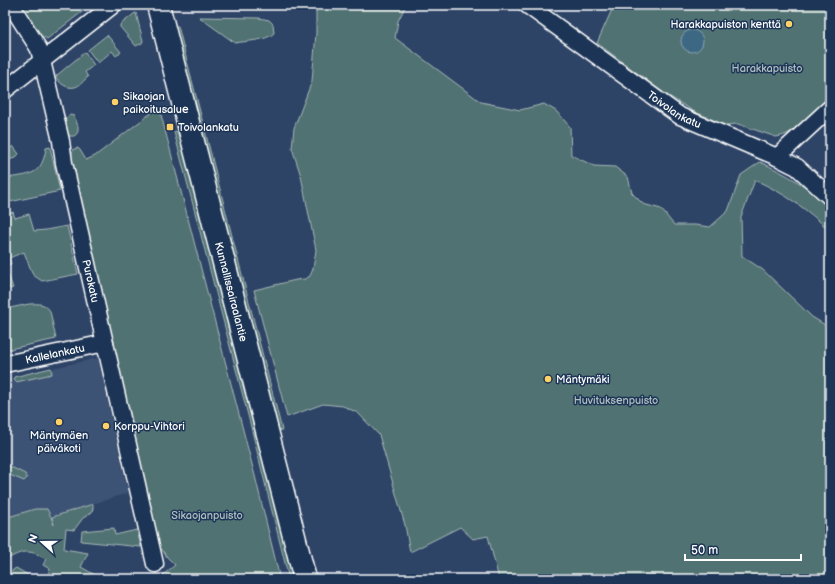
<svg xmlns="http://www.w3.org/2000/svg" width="835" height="584" font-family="'Balsamiq Sans',sans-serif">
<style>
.built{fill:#3e5275}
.green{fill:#517272;stroke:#a8b8b8}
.water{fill:#3d6883;stroke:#8ba4b5}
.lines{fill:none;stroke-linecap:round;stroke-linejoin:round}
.street-casing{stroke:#fff;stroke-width:19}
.secondary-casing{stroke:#fff;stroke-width:25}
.street{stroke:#1d3557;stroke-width:16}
.secondary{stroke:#1d3557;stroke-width:22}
.poi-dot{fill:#ffd166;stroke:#1d3557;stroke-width:1.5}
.labels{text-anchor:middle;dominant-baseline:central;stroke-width:3;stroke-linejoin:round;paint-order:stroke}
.poi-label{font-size:11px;fill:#fff;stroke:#1d3557;text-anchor:start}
.park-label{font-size:11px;fill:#b1c0c0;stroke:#1d3557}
.street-label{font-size:11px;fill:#fff;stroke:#1d3557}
</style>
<rect width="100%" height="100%" fill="#2e4467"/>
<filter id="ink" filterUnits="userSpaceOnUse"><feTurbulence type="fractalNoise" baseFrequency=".025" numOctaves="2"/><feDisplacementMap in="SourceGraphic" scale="8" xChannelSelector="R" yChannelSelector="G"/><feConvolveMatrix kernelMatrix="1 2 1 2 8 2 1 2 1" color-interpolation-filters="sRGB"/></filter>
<g filter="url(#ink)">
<polygon class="built" points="98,358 128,493 5,531 5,379"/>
<g class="green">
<polygon points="19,5 91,5 47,39 37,33"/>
<path d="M316 5H406L398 21 395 38 481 102 520 110 544 104 556 111 570 127 571 155 594 166 615 167 628 177 632 193 643 204 661 209 674 225H695L710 227 728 211 741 175 760 162C787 174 808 187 830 206V231C807 209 784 193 755 180L741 217 742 256 763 270 812 317 830 328V579H499L488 536 473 539 460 527 410 552 405 525 379 435 358 413 343 406 323 404 287 417 254 290 296 280 305 279 310 276 313 269 316 250 301 176 292 148 294 128 312 81 316 33Z"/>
<path d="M614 5H830V100L798 130 796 128C790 133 784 136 776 137L738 124 725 125 693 111 664 93 597 43Z"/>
<polygon points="135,13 136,13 143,41 142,43 136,46 120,27 120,25"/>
<path d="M199 17 259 18 269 20 273 24 274 33C267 41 245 41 235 43Z"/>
<polygon points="175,26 178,26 282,430 277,431"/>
<polygon points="107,35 121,52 116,56 112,51 98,63 88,50"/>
<path d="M85 52 94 65 85 72 88 77C84 80 80 86 75 87 67 89 58 83 56 76Z"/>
<polygon points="159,107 255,476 280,579 156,579 158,579 175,565 167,557 158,544 70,160 72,153 74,149 78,148 80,150 86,160 95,156"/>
<path d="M70 115 74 116 78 126V131C76 137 72 137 67 135L64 121 67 117Z"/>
<polygon points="176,131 184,145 291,558 292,579 289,579 250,423 174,132"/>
<polygon points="13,146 19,154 15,158 5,161 5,153"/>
<path d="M50 147 60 191 5 203V178C29 175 42 176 46 148Z"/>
<polygon points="13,212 15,218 29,214 34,231 46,230 67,226 78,274 42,281 33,275 24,252 9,258 11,264 5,266 13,288 10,289 9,286 5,288 5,214"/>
<path d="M29 304C38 304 44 302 50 311L56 339 5 350V309Z"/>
<polygon points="51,368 52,374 16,382 14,377"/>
<polygon points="5,464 25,474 27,478 24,481 5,473"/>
<path d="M93 504V508L92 512 83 518 74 530 66 529 64 549 88 553 81 567 102 579H47L50 569 43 565 46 559C28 548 23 551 5 560V518L35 509H47L51 517 54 525 52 517Z"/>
<polygon points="114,528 115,535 137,530 141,547 81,541 82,531"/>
<polygon points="16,568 35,579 7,579 13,570"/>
</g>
<circle class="water" cx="692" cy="41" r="11"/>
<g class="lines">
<defs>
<g id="street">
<path id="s1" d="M11 5 39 49 42 61 61 141 64 163 71 193 155 564"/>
<path id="s2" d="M527 5 680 116 777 157 797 167 830 197"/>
<polyline points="5,90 113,5"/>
<polyline points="777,157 830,108"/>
<path id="s3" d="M5 364 105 343"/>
</g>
<g id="secondary">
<path id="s4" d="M158 5 305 579"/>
</g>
</defs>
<use href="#street" class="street-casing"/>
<use href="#secondary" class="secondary-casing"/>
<use href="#street" class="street"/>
<use href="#secondary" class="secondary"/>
</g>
</g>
<g class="poi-dot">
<circle cx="789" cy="24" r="4"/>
<circle cx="115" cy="102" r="4"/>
<rect x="166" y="123" width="8" height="8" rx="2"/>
<circle cx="548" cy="379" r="4"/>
<circle cx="59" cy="422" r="4"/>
<circle cx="106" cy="426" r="4"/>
</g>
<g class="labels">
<g class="poi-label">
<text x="781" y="24" text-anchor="end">Harakkapuiston kenttä</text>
<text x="123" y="96">Sikaojan<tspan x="123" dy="13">paikoitusalue</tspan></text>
<text x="178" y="127">Toivolankatu</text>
<text x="556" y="379">Mäntymäki</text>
<text x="114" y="426">Korppu-Vihtori</text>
<text x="59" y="435" text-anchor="middle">Mäntymäen<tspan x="59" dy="13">päiväkoti</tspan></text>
</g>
<g class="park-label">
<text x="767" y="68">Harakkapuisto</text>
<text x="616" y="400">Huvituksenpuisto</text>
<text x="207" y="515">Sikaojanpuisto</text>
</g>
<g class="street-label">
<text stroke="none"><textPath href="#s2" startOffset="181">Toivolankatu</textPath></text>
<text stroke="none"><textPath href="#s1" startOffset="290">Purokatu</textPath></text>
<text stroke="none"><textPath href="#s4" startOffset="296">Kunnallissairaalantie</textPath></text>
<text stroke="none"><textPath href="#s3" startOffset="51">Kallelankatu</textPath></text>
</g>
</g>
<rect width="835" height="584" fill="none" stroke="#1d3557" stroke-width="20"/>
<rect x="10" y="10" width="815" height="564" fill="none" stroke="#fff" stroke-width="1.5" filter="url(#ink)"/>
<g transform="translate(42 542) rotate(291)" stroke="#1d3557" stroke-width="3" paint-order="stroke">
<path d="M0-3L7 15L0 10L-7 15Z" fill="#ffffff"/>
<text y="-6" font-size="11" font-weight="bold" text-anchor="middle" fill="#ffffff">N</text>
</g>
<path d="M685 554v6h116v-6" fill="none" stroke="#ffffff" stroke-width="2"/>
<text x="691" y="554" font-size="12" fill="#ffffff" stroke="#1d3557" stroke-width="3" paint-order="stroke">50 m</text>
</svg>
